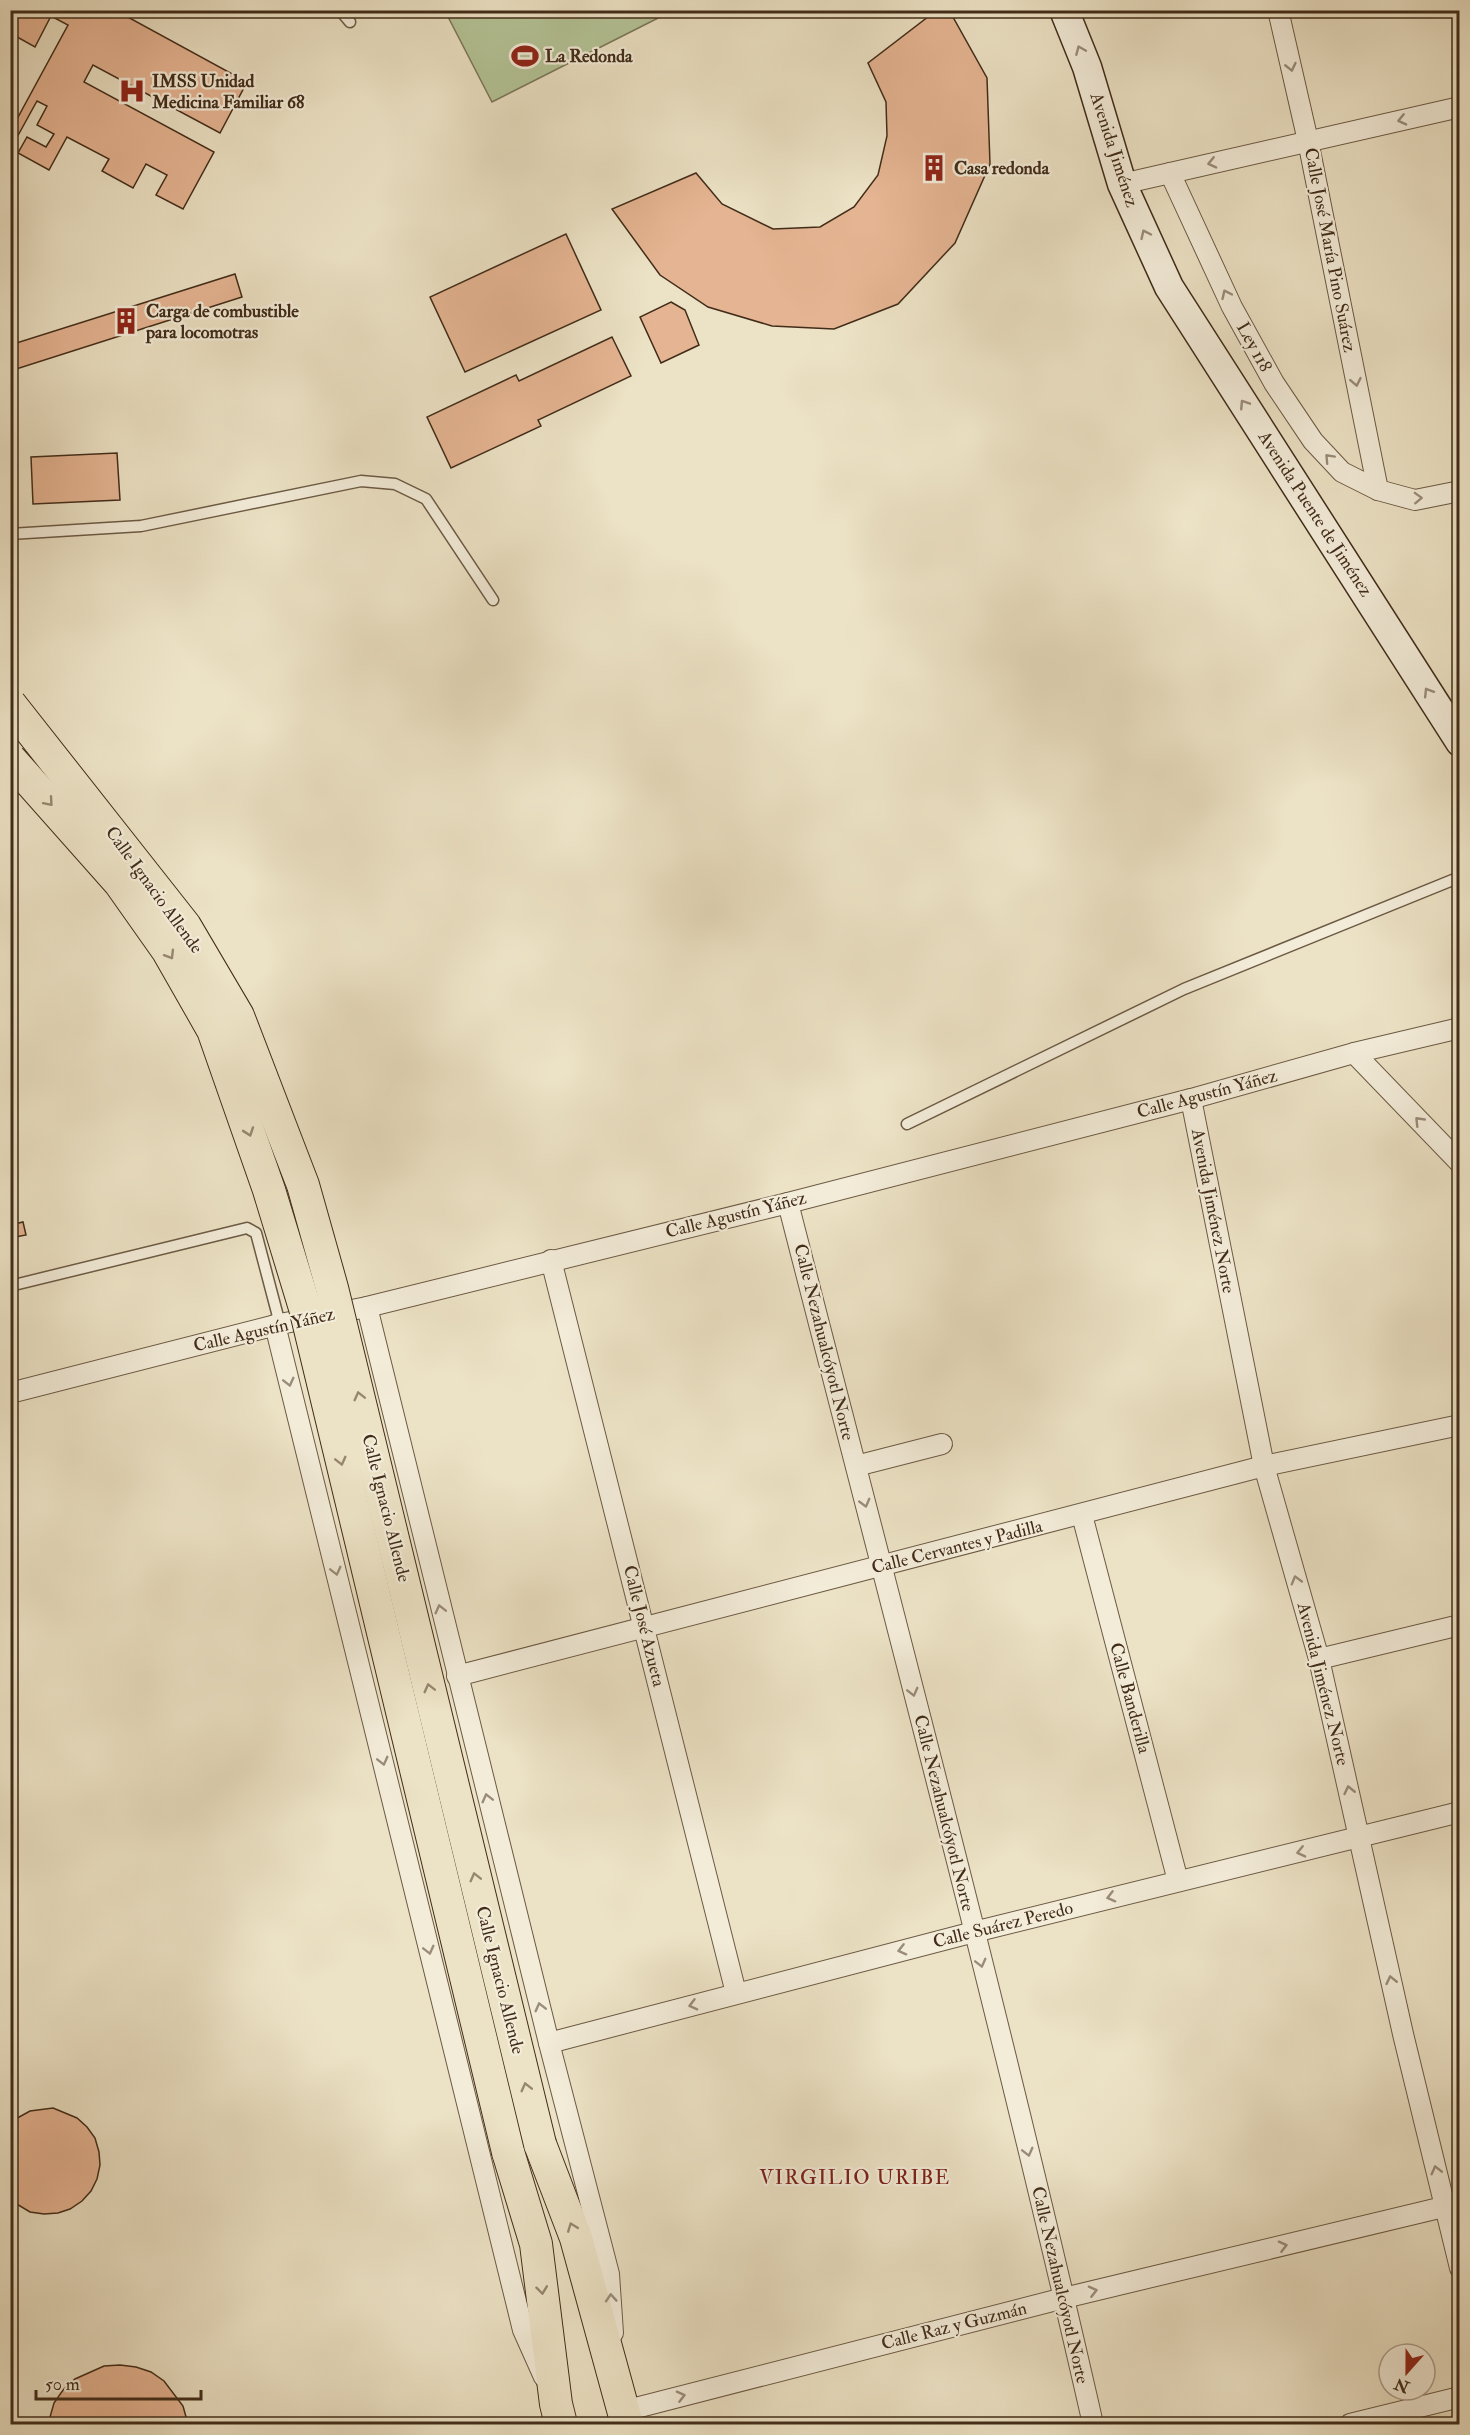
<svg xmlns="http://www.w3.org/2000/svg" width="1470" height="2435" font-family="'IM FELL Double Pica',serif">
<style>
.green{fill:#b4c497;stroke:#7a7858;stroke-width:1.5}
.building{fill:#e5b492;stroke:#412c19;stroke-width:1.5}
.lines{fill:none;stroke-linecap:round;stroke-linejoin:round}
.lane-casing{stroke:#6c5a44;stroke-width:13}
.street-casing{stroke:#6c5a44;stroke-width:22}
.secondary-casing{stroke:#412c19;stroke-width:31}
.primary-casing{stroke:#412c19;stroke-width:34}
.lane{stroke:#f3ecd9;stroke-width:10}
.street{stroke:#f3ecd9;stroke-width:20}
.secondary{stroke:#f3ecd9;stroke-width:28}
.primary{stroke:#ece2c5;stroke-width:32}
.primary-bridge-casing{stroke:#412c19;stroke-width:34;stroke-linecap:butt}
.primary-bridge{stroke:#ece2c5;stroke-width:32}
.oneway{stroke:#9a8c79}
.oneway2{stroke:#96876f}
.labels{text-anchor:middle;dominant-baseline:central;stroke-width:4.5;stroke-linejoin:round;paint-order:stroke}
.poi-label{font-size:18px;font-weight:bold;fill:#412c19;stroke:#f3ecd9;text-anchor:start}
.street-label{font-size:18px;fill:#412c19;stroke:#f3ecd9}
.neighbourhood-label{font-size:20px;letter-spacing:1.5px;fill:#7a1f14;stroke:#f3ecd9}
</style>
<rect width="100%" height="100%" fill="#ece2c5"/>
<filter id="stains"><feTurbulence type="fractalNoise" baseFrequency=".00333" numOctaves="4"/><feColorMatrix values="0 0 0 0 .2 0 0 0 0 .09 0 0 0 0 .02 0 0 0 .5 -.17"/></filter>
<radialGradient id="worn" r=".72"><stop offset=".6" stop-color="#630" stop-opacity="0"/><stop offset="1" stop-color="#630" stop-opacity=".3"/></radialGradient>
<polygon class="green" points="445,11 672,11 492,102"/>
<g class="building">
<polygon points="20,10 66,10 74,15 76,10 115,10 247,82 220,133 93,65 84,82 214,152 183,209 156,195 167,175 146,164 133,188 102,171 109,159 67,137 49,170 18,153 27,137 46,147 54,134 37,125 47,106 37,101 10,150 10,132 68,25 51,16 35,47 10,33 10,29"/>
<polygon points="937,10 949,10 987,78 990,164 955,243 898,304 834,329 772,326 708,307 660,275 612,209 696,173 722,204 773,229 820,227 854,207 878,175 887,136 886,102 868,63"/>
<polygon points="566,234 601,310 465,372 430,297"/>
<polygon points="235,274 242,297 10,371 10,345"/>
<polygon points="671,302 685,310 699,345 661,363 640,317"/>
<polygon points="612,337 631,376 538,420 541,426 451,468 427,417 516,375 519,381"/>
<polygon points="117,453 120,500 33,504 31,457"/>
<polygon points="23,1222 26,1235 10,1238 10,1225"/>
<polygon points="53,2108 77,2118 87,2127 95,2138 99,2152 100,2165 97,2179 91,2191 82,2201 70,2209 58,2213 44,2214 30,2212 10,2200 10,2122 30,2111"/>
<polygon points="120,2365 136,2367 151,2372 164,2381 183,2406 188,2424 48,2424 54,2403 63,2390 75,2379 104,2366"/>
</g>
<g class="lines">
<defs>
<g id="lane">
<polyline points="340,10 350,22"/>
<polyline points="10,534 141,526 361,481 395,484 426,499 493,600"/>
<polyline points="907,1124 1184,989 1460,877"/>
<polyline points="10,1286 247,1228 256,1233 280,1324"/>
</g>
<g id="street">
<polyline points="1278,10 1308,141 1378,490"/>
<polyline points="1170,173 1232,307 1274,383 1313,441 1342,472 1378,490 1415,500 1460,491"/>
<polyline points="1122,184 1460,107"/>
<polyline points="1354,1053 1460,1163"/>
<polyline points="1191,1099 1264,1466 1319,1659 1403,2034 1460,2268"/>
<path d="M788 1203C892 1609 1000 2015 1093 2424"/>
<polyline points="551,1260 736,1993"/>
<polyline points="367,1307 549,2043 609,2274 613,2333"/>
<polyline points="275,1325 523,2330 544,2377"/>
<polyline points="10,1393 280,1324 367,1307 788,1203 1191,1099 1354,1053 1460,1028"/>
<polyline points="856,1466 942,1444"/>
<polyline points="1082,1515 1178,1881"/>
<polyline points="1319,1659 1460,1625"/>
<polyline points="457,1676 1264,1466 1460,1425"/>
<polyline points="549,2043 974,1932 1460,1812"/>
<polyline points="624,2411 1064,2298 1460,2203"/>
<polyline points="1350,2424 1460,2397"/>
</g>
<polyline id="secondary" points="1064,10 1087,67 1122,184 1169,287 1460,742"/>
<g id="primary">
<polyline points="540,2144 576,2238 627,2424"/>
<polyline points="508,2152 536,2244 556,2404 561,2424"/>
</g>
</defs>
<use href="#lane" class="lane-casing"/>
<use href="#street" class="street-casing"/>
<use href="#secondary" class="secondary-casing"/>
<use href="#primary" class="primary-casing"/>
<use href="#lane" class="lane"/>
<use href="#street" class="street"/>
<use href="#secondary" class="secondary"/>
<use href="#primary" class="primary"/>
<defs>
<g id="primary-bridge">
<polyline points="10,704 185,926 238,1016 303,1185 332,1288 540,2144"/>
<polyline points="10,759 120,883 168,951 213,1030 269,1190 305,1308 508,2152"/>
</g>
</defs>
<use href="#primary-bridge" class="primary-bridge-casing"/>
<use href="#primary-bridge" class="primary-bridge"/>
</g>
<defs><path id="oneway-chevron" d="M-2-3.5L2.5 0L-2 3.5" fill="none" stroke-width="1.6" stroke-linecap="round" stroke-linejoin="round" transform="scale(1.5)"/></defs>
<g class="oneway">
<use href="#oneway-chevron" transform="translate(1080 50) rotate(-113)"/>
<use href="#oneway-chevron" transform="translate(1291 67) rotate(77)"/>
<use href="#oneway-chevron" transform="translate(1402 120) rotate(167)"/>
<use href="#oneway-chevron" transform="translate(1212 163) rotate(167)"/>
<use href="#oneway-chevron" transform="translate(1145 234) rotate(-115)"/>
<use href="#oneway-chevron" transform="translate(1226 294) rotate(-115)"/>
<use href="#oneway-chevron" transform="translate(1356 382) rotate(79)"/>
<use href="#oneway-chevron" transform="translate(1244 404) rotate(-123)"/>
<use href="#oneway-chevron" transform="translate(1329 458) rotate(-133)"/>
<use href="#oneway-chevron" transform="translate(1418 498) rotate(-2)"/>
<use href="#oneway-chevron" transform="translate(1428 692) rotate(-122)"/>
<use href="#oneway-chevron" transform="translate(1419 1121) rotate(-134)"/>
<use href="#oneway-chevron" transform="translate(289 1382) rotate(76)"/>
<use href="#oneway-chevron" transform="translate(865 1503) rotate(75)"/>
<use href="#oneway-chevron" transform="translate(336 1571) rotate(76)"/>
<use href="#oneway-chevron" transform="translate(1296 1580) rotate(-106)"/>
<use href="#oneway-chevron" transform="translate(440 1609) rotate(-104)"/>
<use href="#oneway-chevron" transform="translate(913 1692) rotate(76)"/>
<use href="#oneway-chevron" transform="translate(383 1761) rotate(76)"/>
<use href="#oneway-chevron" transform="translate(1349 1790) rotate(-103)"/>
<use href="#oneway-chevron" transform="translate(487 1798) rotate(-104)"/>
<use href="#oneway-chevron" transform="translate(1301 1852) rotate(167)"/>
<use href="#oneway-chevron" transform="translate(1111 1897) rotate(166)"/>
<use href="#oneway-chevron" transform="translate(429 1950) rotate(76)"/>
<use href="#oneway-chevron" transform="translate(902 1950) rotate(166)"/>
<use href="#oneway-chevron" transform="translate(981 1963) rotate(76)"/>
<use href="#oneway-chevron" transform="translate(1391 1980) rotate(-103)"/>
<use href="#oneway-chevron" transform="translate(693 2005) rotate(165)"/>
<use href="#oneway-chevron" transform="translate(540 2007) rotate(-104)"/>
<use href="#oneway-chevron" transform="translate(1028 2152) rotate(76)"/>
<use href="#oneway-chevron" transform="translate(1436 2170) rotate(-104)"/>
<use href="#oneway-chevron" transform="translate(1283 2246) rotate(-14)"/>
<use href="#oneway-chevron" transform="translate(1093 2291) rotate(-14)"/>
<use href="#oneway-chevron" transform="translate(611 2298) rotate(-94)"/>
<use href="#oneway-chevron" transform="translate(681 2396) rotate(-14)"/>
</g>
<g class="oneway2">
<use href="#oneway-chevron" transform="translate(49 802) rotate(49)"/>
<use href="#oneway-chevron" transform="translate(170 955) rotate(59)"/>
<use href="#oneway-chevron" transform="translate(249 1132) rotate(71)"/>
<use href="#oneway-chevron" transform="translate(359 1396) rotate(-104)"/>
<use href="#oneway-chevron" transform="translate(341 1461) rotate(76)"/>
<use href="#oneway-chevron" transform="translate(429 1688) rotate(-104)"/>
<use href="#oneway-chevron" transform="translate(475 1877) rotate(-104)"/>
<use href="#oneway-chevron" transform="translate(526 2087) rotate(-104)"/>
<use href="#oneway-chevron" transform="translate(572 2227) rotate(-111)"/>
<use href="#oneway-chevron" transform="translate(542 2290) rotate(83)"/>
</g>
<defs>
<symbol id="stadium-bare" viewBox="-9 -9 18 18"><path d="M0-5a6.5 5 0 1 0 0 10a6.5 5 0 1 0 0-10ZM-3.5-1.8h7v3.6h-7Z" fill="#8f2418" stroke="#f3ecd9" stroke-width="2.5" paint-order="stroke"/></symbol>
<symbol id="hospital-bare" viewBox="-9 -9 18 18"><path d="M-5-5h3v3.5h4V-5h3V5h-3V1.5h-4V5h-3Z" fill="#8f2418" stroke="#f3ecd9" stroke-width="2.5" paint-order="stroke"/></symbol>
<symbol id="building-bare" viewBox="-9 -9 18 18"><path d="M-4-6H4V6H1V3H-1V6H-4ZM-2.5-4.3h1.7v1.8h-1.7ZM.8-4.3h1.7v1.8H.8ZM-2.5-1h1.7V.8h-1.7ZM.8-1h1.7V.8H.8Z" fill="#8f2418" stroke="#f3ecd9" stroke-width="2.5" paint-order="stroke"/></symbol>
</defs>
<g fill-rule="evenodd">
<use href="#stadium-bare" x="506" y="37" width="38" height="38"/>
<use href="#hospital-bare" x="113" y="72" width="38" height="38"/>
<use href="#building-bare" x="915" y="149" width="38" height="38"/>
<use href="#building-bare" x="107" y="302" width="38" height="38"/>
</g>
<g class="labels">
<g class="poi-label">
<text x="545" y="56">La Redonda</text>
<text x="152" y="81">IMSS Unidad<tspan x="152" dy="21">Medicina Familiar 68</tspan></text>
<text x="954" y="168">Casa redonda</text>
<text x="146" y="311">Carga de combustible<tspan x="146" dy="21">para locomotras</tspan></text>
</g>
<g class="street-label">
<text transform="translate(1114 150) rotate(72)">Avenida Jiménez</text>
<text transform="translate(1330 250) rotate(79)">Calle José María Pino Suárez</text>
<text transform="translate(1254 347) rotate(61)">Ley 118</text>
<text transform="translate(1315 514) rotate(57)">Avenida Puente de Jiménez</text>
<text transform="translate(154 890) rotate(54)">Calle Ignacio Allende</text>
<text transform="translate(1207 1094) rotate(-15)">Calle Agustín Yáñez</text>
<text transform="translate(1213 1211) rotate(79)">Avenida Jiménez Norte</text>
<text transform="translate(736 1215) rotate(-14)">Calle Agustín Yáñez</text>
<text transform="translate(264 1330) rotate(-13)">Calle Agustín Yáñez</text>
<text transform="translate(824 1342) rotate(76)">Calle Nezahualcóyotl Norte</text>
<text transform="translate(386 1508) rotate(76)">Calle Ignacio Allende</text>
<text transform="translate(957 1547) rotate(-14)">Calle Cervantes y Padilla</text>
<text transform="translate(644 1626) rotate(76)">Calle José Azueta</text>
<text transform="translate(1323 1684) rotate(76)">Avenida Jiménez Norte</text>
<text transform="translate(1130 1698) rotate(75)">Calle Banderilla</text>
<text transform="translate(944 1813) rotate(76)">Calle Nezahualcóyotl Norte</text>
<text transform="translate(1003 1925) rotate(-14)">Calle Suárez Peredo</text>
<text transform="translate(500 1980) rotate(76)">Calle Ignacio Allende</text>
<text transform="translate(1060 2285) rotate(77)">Calle Nezahualcóyotl Norte</text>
<text transform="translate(954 2326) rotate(-14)">Calle Raz y Guzmán</text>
</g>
<g class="neighbourhood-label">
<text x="855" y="2177">VIRGILIO URIBE</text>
</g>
</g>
<rect width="1470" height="2435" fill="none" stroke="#ece2c5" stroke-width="36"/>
<rect x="12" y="12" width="1446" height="2411" fill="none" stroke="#412c19" stroke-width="3"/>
<rect x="18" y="18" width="1434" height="2399" fill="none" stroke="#412c19" stroke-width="1.5"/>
<g transform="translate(1407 2372) rotate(201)"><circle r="28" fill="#f3ecd9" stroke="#ac9f8c" stroke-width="1.5"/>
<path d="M0-4.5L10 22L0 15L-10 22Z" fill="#8f2418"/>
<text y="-9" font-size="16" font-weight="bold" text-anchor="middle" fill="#412c19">N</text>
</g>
<path d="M36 2390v9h165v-9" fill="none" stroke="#412c19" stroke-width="3"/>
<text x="45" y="2390" font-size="18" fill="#412c19" stroke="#f3ecd9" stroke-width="4.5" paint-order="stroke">50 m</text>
<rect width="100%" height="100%" filter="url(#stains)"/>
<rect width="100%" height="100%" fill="url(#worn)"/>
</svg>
